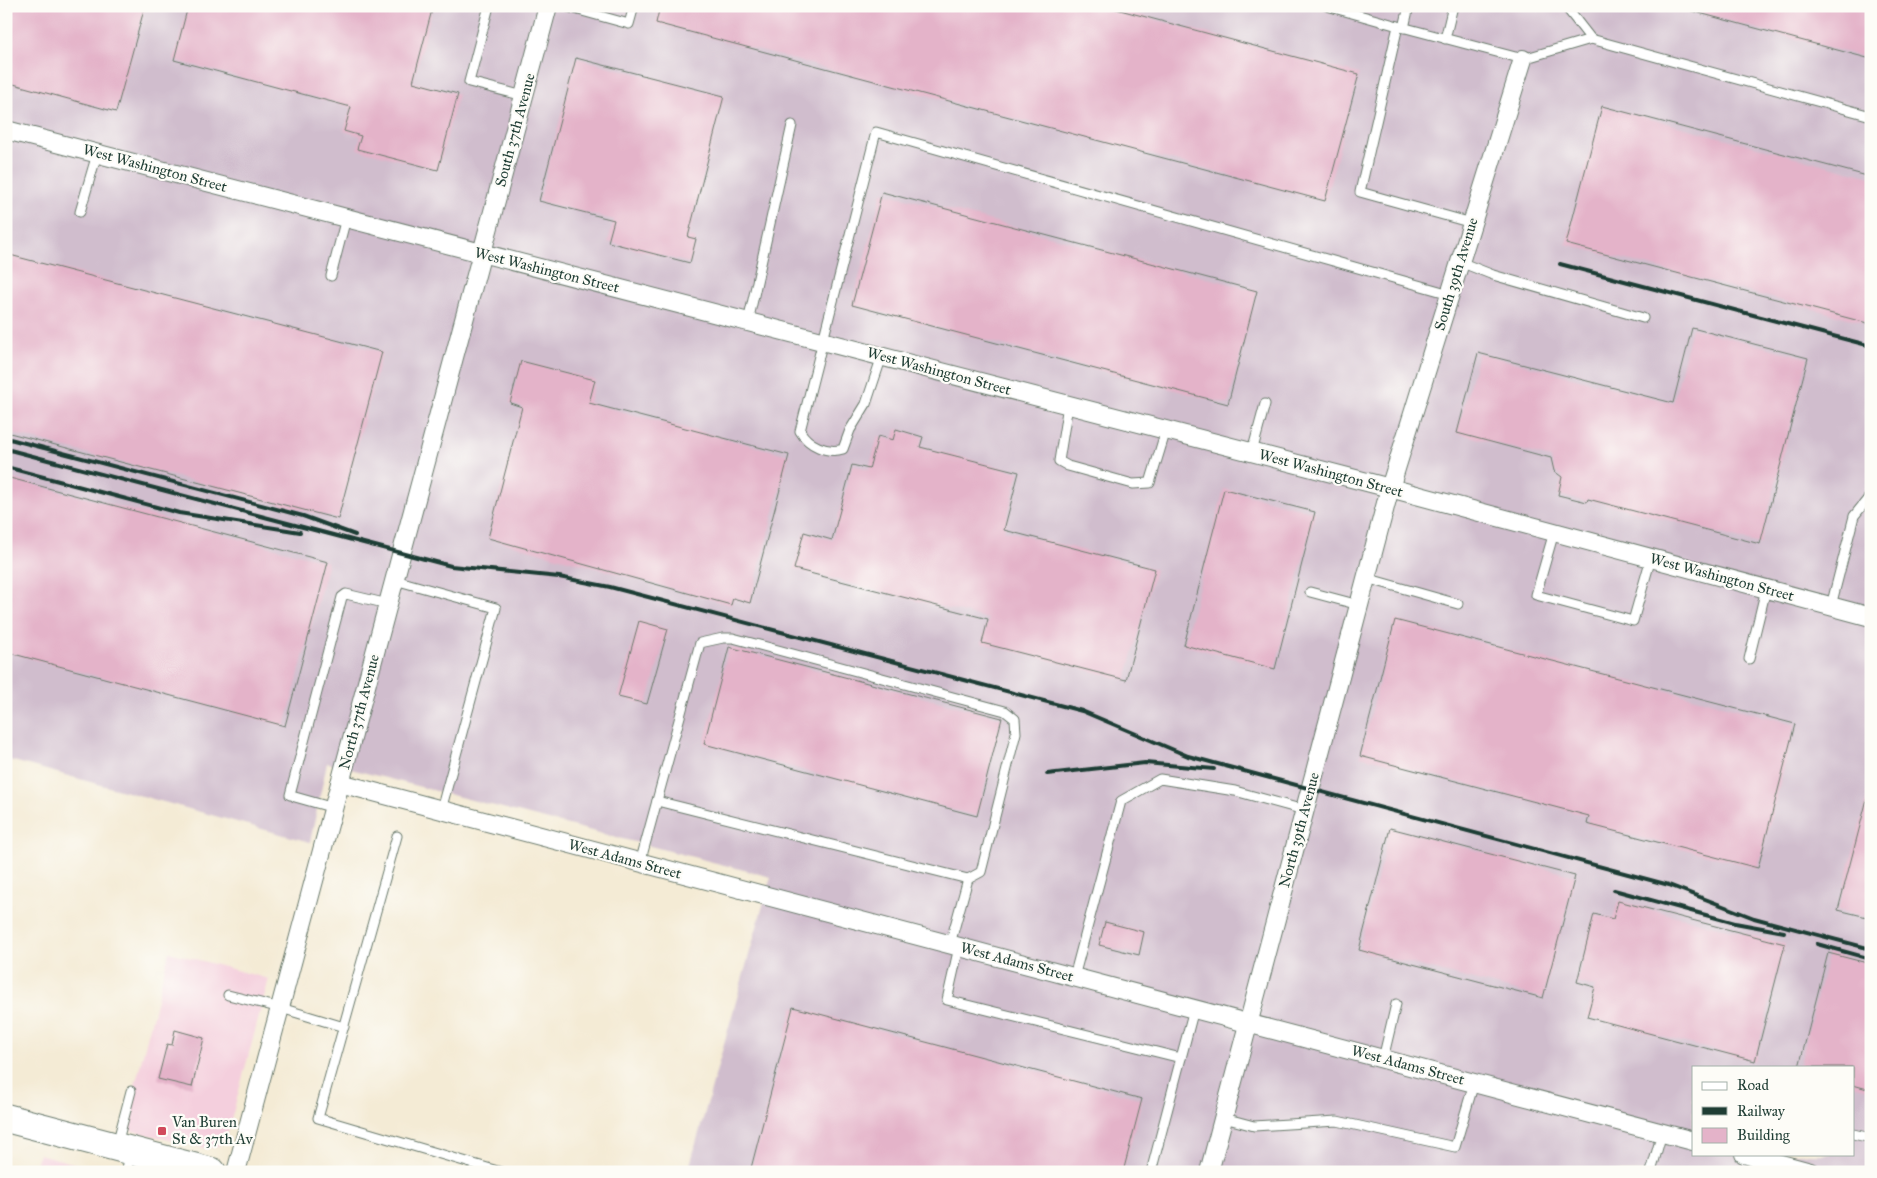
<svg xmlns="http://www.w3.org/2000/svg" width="1877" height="1178" font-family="'IM FELL Great Primer',serif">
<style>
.built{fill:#f4cfdd}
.industrial{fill:#d0bdcd;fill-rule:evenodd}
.building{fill:#e4b3c9}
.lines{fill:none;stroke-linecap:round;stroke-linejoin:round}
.service-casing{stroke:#6a7a6c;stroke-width:11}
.minor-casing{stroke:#6a7a6c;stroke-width:20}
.primary-casing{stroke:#6a7a6c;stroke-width:30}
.service{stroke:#fff;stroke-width:9}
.minor{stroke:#fff;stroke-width:18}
.primary{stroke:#fff;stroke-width:28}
.rail{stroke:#1f3d34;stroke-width:4}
.poi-dot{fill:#d1495b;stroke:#fdfcf7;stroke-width:2}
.labels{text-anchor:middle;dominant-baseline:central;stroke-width:4.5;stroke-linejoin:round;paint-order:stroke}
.street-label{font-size:15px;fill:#1f3d34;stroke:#fdfcf7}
.poi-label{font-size:15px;fill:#1f3d34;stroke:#fdfcf7;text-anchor:start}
</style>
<rect width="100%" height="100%" fill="#fdfcf7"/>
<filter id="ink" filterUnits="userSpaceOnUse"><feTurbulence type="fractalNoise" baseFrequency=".02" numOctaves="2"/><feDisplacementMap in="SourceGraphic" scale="10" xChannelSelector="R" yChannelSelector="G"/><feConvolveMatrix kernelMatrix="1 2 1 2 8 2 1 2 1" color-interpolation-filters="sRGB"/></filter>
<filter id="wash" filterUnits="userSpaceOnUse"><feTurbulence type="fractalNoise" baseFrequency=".0096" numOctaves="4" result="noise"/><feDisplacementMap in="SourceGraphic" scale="20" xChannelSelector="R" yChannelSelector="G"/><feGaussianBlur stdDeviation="1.12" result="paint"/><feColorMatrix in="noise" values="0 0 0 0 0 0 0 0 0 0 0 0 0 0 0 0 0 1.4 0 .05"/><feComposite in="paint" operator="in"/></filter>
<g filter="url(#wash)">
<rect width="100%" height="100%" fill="#f4ebd5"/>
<g class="built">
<polygon points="169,952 269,979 226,1139 217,1147 203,1148 124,1129"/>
<polygon points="39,1154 105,1172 34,1172"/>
</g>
<path class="industrial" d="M6 6H1871V1172H688L771 877 327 763 310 842 6 759ZM1693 1067H1853V1154H1693Z"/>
<g id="blocks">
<g class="building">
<polygon points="6,6 145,6 116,112 6,82"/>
<polygon points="188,6 433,6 413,82 458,94 438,170 357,149 361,136 344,131 351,107 174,60"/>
<polygon points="660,6 1105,6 1359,74 1325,201 656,23"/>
<polygon points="1688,6 1871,6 1871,59 1688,10"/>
<polygon points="576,58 724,96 688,237 696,239 690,263 608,242 614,220 539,201"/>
<polygon points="1602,106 1871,177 1871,324 1566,244"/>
<polygon points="882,192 1257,291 1228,404 852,305"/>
<polygon points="6,254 382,352 338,519 6,432"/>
<polygon points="1692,328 1808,358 1760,544 1588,499 1587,502 1558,495 1562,477 1554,471 1551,458 1457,433 1478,353 1673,403"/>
<polygon points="521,361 595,380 589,403 789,455 750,603 733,598 731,605 488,538 522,407 510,403"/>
<polygon points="896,429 923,437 920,447 1019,472 1004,530 1155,569 1126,680 982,643 988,619 794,569 804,532 832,540 852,465 869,469 878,436 893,440"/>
<polygon points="6,477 328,562 285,726 6,652"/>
<polygon points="1224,489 1315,512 1275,669 1184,645"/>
<polygon points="1395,620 1795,724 1758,868 1587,824 1589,816 1360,756"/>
<polygon points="639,621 668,629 647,704 618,697"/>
<polygon points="729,647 1002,718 977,816 704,744"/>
<polygon points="1867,799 1871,800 1871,918 1838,910"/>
<polygon points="1390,828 1575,876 1543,998 1359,950"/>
<polygon points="1618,901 1785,944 1755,1061 1587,1017 1595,987 1577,982 1594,914 1613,919"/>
<polygon points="1105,922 1144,932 1139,955 1099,945"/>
<polygon points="1828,953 1871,964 1871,1090 1853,1085 1853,1067 1799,1067"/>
<polygon points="793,1007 1142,1099 1123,1172 750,1172"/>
<polygon points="175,1030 204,1038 192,1087 158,1079 167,1044 172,1045"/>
</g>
</g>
</g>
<g filter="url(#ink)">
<use href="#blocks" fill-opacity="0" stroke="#6a7a6c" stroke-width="1"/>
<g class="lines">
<defs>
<g id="service">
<polyline points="489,6 469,82 524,96"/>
<polyline points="564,6 629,24 634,6"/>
<polyline points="1327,6 1398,26 1360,192 1472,223"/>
<polyline points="1562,6 1566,7 1591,39"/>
<polyline points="1398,26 1523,59 1591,39 1871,116"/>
<polyline points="1404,28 1409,6"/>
<polyline points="1445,39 1453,6"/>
<polyline points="80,212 97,154"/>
<polyline points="1460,262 1493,275 1643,318"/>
<polyline points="331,276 346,218"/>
<polyline points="748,322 792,125"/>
<path d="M882 356 866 404 850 430 843 449C827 454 808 445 800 431L876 132 1450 294"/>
<polyline points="1068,405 1059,461 1068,466 1133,484 1150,483 1166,430"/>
<polyline points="1252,452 1265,404"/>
<polyline points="1554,532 1536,595 1633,621 1651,558"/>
<polyline points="1366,578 1458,604"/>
<polyline points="395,580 496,608 441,810"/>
<polyline points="1310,592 1359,605"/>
<polyline points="1831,606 1854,516 1871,495"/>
<polyline points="1749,659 1766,589"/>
<polyline points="290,795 342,597 346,594 388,604"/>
<polyline points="295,797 334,808"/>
<polyline points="657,801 968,879"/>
<polyline points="397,836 318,1118 501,1172"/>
<polyline points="640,863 700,643 723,638 733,638 1005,711 1015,719 1016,733 981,872 968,879 950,944"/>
<polyline points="959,947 947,1000 1181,1058 1194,1009"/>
<polyline points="1074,977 1121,801 1160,779 1235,791 1304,810"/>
<polyline points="228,995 281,1008 344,1027"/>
<polyline points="1383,1059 1396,1004"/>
<polyline points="1224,1118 1254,1126 1337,1121 1455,1147 1474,1083"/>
<polyline points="1853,1134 1871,1138"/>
<polyline points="117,1144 131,1091"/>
<polyline points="126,1172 131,1153"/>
<polyline points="1151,1172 1181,1058"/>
<polyline points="1651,1172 1662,1133"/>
</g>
<g id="minor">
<polyline points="6,130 1390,488 1871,617"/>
<polyline points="340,783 1693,1141"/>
<polyline points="1744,1154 1810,1172"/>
<polyline points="236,1172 548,6"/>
<polyline points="1209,1172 1390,488 1523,59"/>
</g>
<polyline id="primary" points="6,1118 212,1172"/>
</defs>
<use href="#service" class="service-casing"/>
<use href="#minor" class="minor-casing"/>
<use href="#primary" class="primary-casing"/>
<use href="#service" class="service"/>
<use href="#minor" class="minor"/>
<use href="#primary" class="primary"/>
<g class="rail">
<polyline points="1560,264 1871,346"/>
<polyline points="6,438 303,516 355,535"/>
<polyline points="6,449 451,566 559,577 610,587 1082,711 1188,756 1669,885 1754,918 1871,949"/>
<polyline points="6,467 179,513 300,532"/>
<polyline points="1047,774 1145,763 1214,769"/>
<polyline points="1614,890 1735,923 1784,932"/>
<polyline points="1817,944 1871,959"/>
</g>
</g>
</g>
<rect class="poi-dot" x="157" y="1126" width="10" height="10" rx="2.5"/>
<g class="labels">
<g class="street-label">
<text transform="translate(515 130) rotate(-75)">South 37th Avenue</text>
<text transform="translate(155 168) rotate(15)">West Washington Street</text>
<text transform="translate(547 270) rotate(14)">West Washington Street</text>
<text transform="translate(1456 274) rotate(-73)">South 39th Avenue</text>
<text transform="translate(939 371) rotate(15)">West Washington Street</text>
<text transform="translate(1331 473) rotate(15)">West Washington Street</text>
<text transform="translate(1722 577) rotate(15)">West Washington Street</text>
<text transform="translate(359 712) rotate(-75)">North 37th Avenue</text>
<text transform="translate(1299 830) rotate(-75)">North 39th Avenue</text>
<text transform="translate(625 859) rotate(15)">West Adams Street</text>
<text transform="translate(1017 962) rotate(15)">West Adams Street</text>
<text transform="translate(1408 1065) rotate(15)">West Adams Street</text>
</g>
<g class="poi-label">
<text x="172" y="1122">Van Buren<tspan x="172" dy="17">St &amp; 37th Av</tspan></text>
</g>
</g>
<rect width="1877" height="1178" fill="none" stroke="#fdfcf7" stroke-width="25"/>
<rect x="1692" y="1066" width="162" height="90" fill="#fdfcf7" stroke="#a4b0a9"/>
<rect x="1702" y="1082" width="25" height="8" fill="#ffffff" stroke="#a4b0a9"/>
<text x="1737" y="1090" font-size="15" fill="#1f3d34">Road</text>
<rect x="1702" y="1107" width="25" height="8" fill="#1f3d34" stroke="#a4b0a9"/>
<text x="1737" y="1116" font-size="15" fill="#1f3d34">Railway</text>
<rect x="1702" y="1128" width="25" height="15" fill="#e4b3c9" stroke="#a4b0a9"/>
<text x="1737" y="1140" font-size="15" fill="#1f3d34">Building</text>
</svg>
